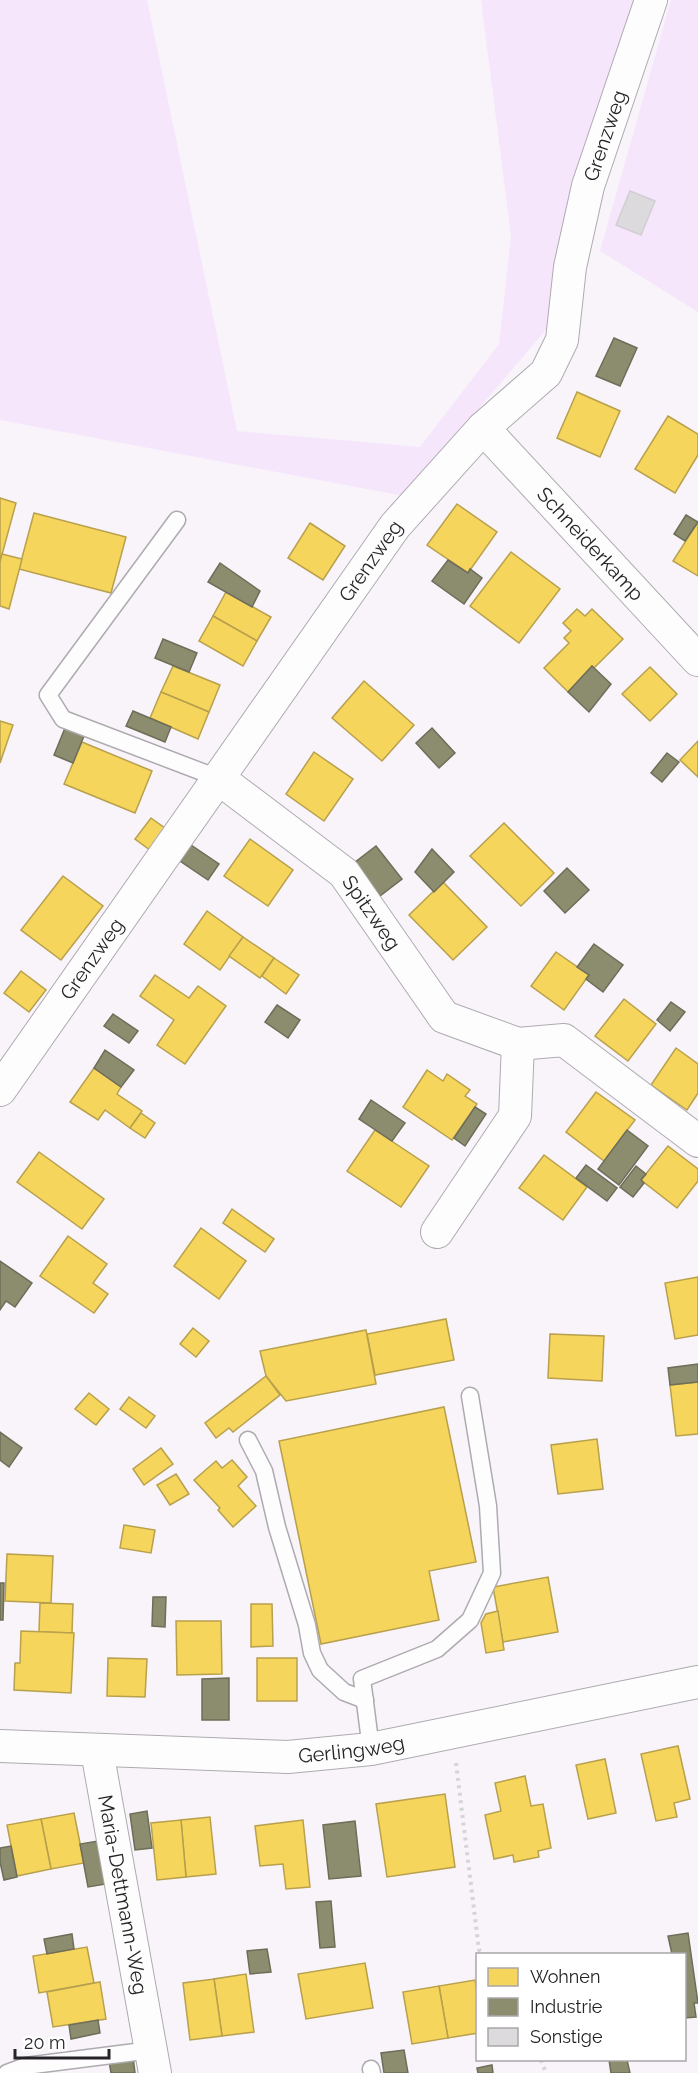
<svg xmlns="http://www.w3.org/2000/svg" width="698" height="2073" font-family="Raleway,sans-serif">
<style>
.green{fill:#f6e6fc}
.homes{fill:#f6d55c;stroke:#b8a04c;stroke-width:1.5}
.industry{fill:#8c8c6e;stroke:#6e6d59;stroke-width:1.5}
.building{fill:#dddade;stroke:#d1ced2;stroke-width:1.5}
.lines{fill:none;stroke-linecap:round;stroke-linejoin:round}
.lane-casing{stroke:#aeabb0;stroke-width:19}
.street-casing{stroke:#aeabb0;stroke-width:34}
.path{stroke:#d5d4d6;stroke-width:4;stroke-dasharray:3 4.5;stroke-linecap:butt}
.lane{stroke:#fefdfe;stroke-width:16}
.street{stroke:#fefdfe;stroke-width:32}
.labels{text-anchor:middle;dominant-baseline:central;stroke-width:6;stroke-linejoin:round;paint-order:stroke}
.street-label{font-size:20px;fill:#272428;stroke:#fff}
</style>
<rect width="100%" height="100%" fill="#f8f4fa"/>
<g class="green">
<polygon points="0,0 147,0 237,431 420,447 499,344 511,236 481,0 643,0 551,324 404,496 0,420"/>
<polygon points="671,0 698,0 698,312 600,251"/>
</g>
<g class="homes">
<polygon points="577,392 620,411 600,457 557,438"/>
<polygon points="668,416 698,434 698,455 675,493 635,469"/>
<polygon points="0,498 16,503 0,562"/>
<polygon points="457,504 497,532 468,573 427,545"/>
<polygon points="34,513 126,537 111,593 19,569"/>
<polygon points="698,522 698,576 673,561"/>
<polygon points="310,523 345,546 323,580 288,558"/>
<polygon points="511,552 560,589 519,643 470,606"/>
<polygon points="2,554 22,559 9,609 0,606 0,562"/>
<polygon points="226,592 271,617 257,641 213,616"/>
<polygon points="577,609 585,616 592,609 623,639 594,668 592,666 568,692 544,668 569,643 564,638 571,631 563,623"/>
<polygon points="213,616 257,641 243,666 199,641"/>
<polygon points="173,666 220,685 209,712 161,692"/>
<polygon points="650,667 677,694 650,721 622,694"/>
<polygon points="364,681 414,725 382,761 332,718"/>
<polygon points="161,692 209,712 198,739 150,718"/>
<polygon points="0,721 13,725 0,763"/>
<polygon points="698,741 698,777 680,760"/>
<polygon points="82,742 152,771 135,813 64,784"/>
<polygon points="314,752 353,779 324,821 286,794"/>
<polygon points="151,818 169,831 154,853 135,839"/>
<polygon points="504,823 554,873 521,906 470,856"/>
<polygon points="250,839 293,870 268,906 224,876"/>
<polygon points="63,876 103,906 61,960 21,930"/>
<polygon points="443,882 487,927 453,960 409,915"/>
<polygon points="207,911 243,937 220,970 184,944"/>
<polygon points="243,937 274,958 260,978 229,956"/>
<polygon points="556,952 589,975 564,1010 531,986"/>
<polygon points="274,958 299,975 286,994 262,976"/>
<polygon points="21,971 46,990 29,1012 4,993"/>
<polygon points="155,975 189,998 198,986 226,1006 185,1064 157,1045 174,1020 140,996"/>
<polygon points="624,999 656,1024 628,1061 595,1036"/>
<polygon points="676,1048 698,1064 698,1093 687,1110 651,1085"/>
<polygon points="94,1068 121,1087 117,1094 142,1111 130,1128 105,1110 98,1120 70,1102"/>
<polygon points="427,1070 443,1081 447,1074 470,1090 465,1096 477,1104 452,1140 403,1107"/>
<polygon points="596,1092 635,1120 604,1161 566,1132"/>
<polygon points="141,1113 155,1123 145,1138 130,1128"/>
<polygon points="375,1130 429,1166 401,1207 347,1171"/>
<polygon points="668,1146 698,1169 698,1181 677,1208 641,1180"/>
<polygon points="39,1152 104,1199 82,1229 17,1182"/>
<polygon points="544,1155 587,1187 563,1220 519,1188"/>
<polygon points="232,1209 274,1239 265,1252 223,1223"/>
<polygon points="201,1228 246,1261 219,1299 174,1266"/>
<polygon points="68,1236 107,1264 93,1283 108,1294 94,1313 40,1276"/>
<polygon points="698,1277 698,1335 675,1339 665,1283"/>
<polygon points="446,1319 454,1360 375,1375 367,1334"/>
<polygon points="193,1328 209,1341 196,1357 180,1344"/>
<polygon points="366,1330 376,1384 286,1401 266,1376 260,1351"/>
<polygon points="550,1334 604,1336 602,1381 548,1378"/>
<polygon points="266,1376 280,1395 233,1432 229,1428 216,1438 205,1423"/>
<polygon points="698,1382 698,1434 676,1436 670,1385"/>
<polygon points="89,1393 109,1409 96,1425 75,1409"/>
<polygon points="129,1397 155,1416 146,1428 120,1409"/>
<polygon points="444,1407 476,1562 429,1571 439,1620 321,1644 279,1441"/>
<polygon points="597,1439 603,1489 558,1494 551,1445"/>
<polygon points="161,1448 173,1464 144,1485 133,1469"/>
<polygon points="232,1460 247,1477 238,1486 256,1506 233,1527 218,1510 220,1508 194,1480 216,1461 222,1468"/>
<polygon points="176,1474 189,1494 170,1505 157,1485"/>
<polygon points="124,1525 155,1530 151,1553 120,1548"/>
<polygon points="7,1554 53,1556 51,1603 5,1601"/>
<polygon points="548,1577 558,1632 503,1642 493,1587"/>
<polygon points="40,1603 73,1604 72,1633 39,1632"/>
<polygon points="251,1604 272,1604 273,1646 251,1647"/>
<polygon points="498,1611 504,1650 486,1653 481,1623 486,1614"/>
<polygon points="176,1621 221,1621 222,1674 177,1675"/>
<polygon points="21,1631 74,1633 71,1693 14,1690 15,1663 20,1663"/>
<polygon points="108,1658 147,1659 145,1697 107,1696"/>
<rect x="257" y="1658" width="40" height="43"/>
<polygon points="678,1746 690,1799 674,1803 677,1817 656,1821 641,1754"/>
<polygon points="605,1759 616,1813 588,1819 576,1765"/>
<polygon points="525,1776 531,1806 543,1804 551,1848 538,1851 539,1857 514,1862 513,1855 494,1859 485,1815 501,1811 495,1783"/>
<polygon points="445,1794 455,1867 387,1877 376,1804"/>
<polygon points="74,1813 84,1863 51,1869 41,1819"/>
<polygon points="210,1817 216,1874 186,1877 181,1820"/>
<polygon points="41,1819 51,1869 17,1876 7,1825"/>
<polygon points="181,1820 186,1877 157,1880 151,1823"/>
<polygon points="303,1820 310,1887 286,1889 283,1864 260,1866 255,1826"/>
<polygon points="87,1947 94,1983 39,1993 33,1956"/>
<polygon points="365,1963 373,2008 306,2019 298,1974"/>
<polygon points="246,1974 254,2032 222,2036 214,1979"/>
<polygon points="214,1979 222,2036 190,2040 183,1983"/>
<polygon points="475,1980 478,1996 478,2033 448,2038 439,1986"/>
<polygon points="100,1982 106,2019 53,2027 47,1992"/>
<polygon points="439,1986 448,2038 412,2044 403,1992"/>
</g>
<g class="industry">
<polygon points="614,338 637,348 620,386 596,376"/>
<polygon points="686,515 698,522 685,541 674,534"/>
<polygon points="448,560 468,573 470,569 482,578 464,604 432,581"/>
<polygon points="220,563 260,591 252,607 208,582"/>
<polygon points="163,639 197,653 189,672 155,658"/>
<polygon points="592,666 611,684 589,712 568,692"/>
<polygon points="133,711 171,727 165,742 126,726"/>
<polygon points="65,728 84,736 73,763 54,755"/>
<polygon points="432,728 455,753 439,768 416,743"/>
<polygon points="667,753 679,762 662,782 651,773"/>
<polygon points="191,845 219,864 208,880 180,861"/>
<polygon points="376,846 402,879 380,896 354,863"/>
<polygon points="432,849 454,872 434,892 415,872"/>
<polygon points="567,868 589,890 565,913 544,891"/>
<polygon points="594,944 623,965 603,992 586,979 589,975 577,967"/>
<polygon points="671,1002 685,1012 670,1031 657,1020"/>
<polygon points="277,1005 300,1020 288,1038 265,1022"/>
<polygon points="113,1014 138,1031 129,1043 104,1026"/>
<polygon points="105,1050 134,1070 121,1087 94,1068"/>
<polygon points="371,1100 405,1123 392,1141 359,1119"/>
<polygon points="475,1107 486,1114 465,1146 454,1138"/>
<polygon points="627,1130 648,1146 619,1185 598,1169"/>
<polygon points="586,1165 617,1188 607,1201 576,1178"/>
<polygon points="636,1166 646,1174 641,1180 644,1183 633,1197 620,1187"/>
<polygon points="0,1261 32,1283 15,1307 6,1301 0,1310"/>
<polygon points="698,1364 698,1382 670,1385 668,1368"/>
<polygon points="0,1432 22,1448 9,1467 0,1460"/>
<polygon points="0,1583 4,1583 3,1620 0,1620"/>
<polygon points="153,1597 166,1597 165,1627 152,1626"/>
<polygon points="229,1678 229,1720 202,1720 202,1679"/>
<polygon points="147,1811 152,1848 135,1850 130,1814"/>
<polygon points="355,1821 361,1876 329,1879 323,1825"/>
<polygon points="98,1841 106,1884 88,1887 80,1844"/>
<polygon points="11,1846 17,1877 4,1880 0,1862 0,1848"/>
<polygon points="331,1901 335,1947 320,1948 316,1902"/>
<polygon points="688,1933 698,2003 694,2003 696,2017 684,2018 684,1954 672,1954 668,1936"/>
<polygon points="72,1934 74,1949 47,1954 44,1939"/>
<polygon points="267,1949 271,1972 250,1974 247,1951"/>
<polygon points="98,2020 100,2033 71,2039 69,2025"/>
<polygon points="404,2050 408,2073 384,2073 381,2053"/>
<polygon points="133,2057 135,2073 111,2073 109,2061"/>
<polygon points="609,2060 627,2060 630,2073 611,2073"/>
<polygon points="492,2065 493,2073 478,2073 477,2068"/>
</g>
<polygon class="building" points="630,191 655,201 641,235 616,225"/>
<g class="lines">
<defs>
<g id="lane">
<polyline points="177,520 48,695 63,719 218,778"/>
<polyline points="248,1440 264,1471 277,1527 307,1625 312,1653 320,1670 344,1692 365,1700"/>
<polyline points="371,1749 362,1679 437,1649 470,1620 492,1573 488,1506 470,1396"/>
<polyline points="371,2069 372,2073"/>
<polyline points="7,2073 26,2066 151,2050"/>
</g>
<g id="street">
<path id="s1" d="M483 428 698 660"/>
<path id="s2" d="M218 778 344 873 444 1017 518 1044 515 1116 437 1232"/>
<polyline points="518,1044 564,1040 698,1141"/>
<path id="s3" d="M0 1090 395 526 483 428 546 373 562 340 570 267 588 186 651 0"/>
<path id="s4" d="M0 1746 288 1757 371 1749 698 1682"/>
<path id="s5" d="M97 1751 155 2073"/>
</g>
</defs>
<use href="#lane" class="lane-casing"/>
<use href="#street" class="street-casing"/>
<g class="path">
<polyline points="456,1763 479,1950 483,1954"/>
<polyline points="541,2060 546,2073"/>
</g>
<use href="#lane" class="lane"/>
<use href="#street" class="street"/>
</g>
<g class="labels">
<g class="street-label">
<text stroke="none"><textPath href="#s3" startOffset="1150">Grenzweg</textPath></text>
<text stroke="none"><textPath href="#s1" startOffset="158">Schneiderkamp</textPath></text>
<text stroke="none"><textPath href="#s3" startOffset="646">Grenzweg</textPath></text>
<text stroke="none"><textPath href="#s2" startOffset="206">Spitzweg</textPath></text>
<text stroke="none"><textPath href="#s3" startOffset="160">Grenzweg</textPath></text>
<text stroke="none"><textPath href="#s4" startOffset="352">Gerlingweg</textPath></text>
<text stroke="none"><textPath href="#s5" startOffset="146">Maria-Dettmann-Weg</textPath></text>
</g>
</g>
<rect x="476" y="1953" width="210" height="108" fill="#ffffff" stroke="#a9a7a9" stroke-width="1.5"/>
<rect x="488" y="1968" width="30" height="18" fill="#f6d55c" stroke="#a9a7a9" stroke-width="1.5"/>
<text x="530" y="1983" font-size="18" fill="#272428">Wohnen</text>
<rect x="488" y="1998" width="30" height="18" fill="#8c8c6e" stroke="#a9a7a9" stroke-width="1.5"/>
<text x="530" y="2013" font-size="18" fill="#272428">Industrie</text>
<rect x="488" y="2028" width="30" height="18" fill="#dddade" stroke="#a9a7a9" stroke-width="1.5"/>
<text x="530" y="2043" font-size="18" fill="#272428">Sonstige</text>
<path d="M15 2049v9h94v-9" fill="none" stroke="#272428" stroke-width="3"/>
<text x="24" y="2049" font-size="18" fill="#272428" stroke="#ffffff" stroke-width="4.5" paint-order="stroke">20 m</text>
</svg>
